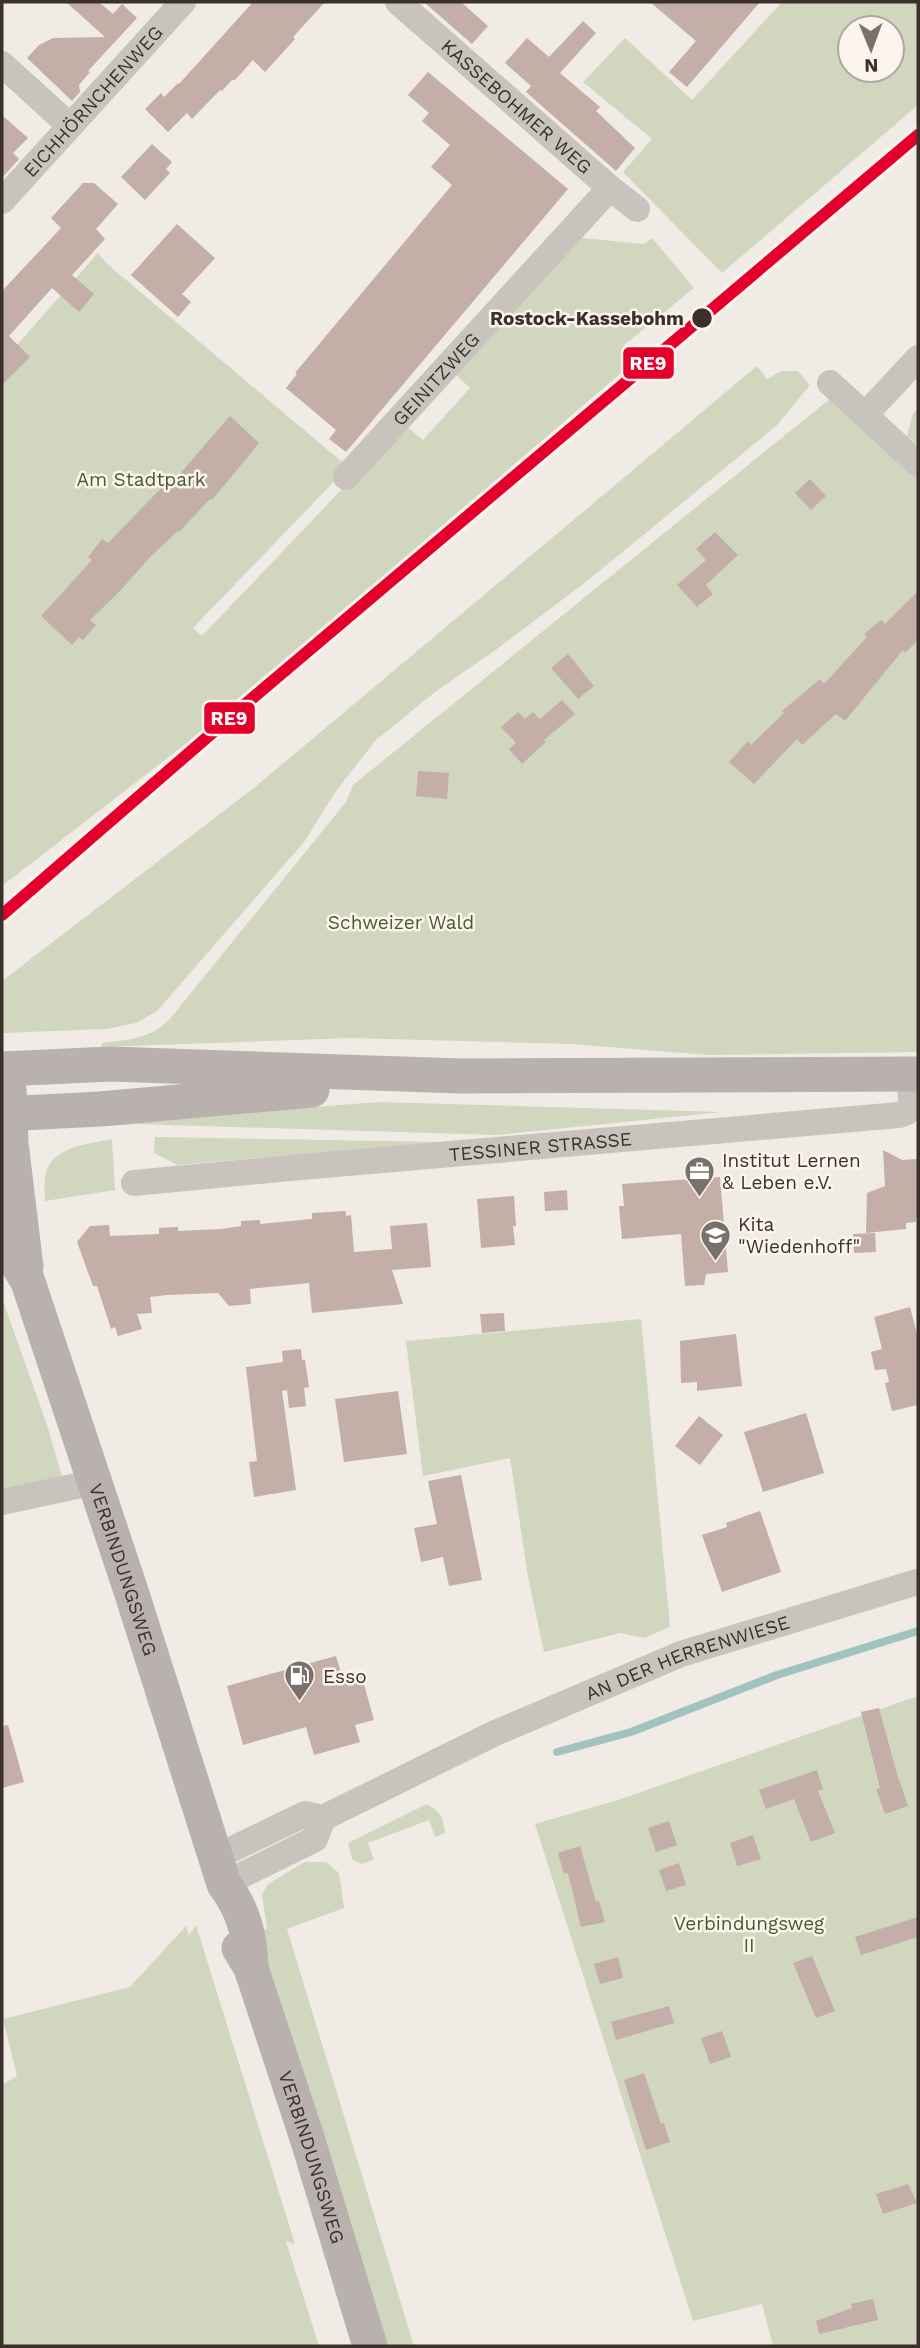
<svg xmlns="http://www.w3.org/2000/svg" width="920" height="2348" font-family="'Work Sans',sans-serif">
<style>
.green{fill:#d1d6bf;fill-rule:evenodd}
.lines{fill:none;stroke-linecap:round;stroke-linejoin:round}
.stream{stroke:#a1c2c1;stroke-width:8}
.building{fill:#c3afa7}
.minor{stroke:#c9c3be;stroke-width:26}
.major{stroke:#b8b1ad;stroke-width:35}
.rail-1-casing{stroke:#fbf5ee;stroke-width:18}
.rail-1{stroke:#e4002b;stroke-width:12}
.stop-dot{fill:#3b302b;stroke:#fbf5ee;stroke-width:2.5}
.labels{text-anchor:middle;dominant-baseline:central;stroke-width:5;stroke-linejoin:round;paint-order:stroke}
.street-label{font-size:19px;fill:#3b302b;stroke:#fbf5ee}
.stop-label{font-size:19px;font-weight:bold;fill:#3b302b;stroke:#fbf5ee;text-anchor:end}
.park-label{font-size:19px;fill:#4a5a2e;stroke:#fbf5ee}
.poi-label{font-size:19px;fill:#3b302b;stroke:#fbf5ee;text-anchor:start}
.line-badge{stroke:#fbf5ee;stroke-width:2.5}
.badge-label{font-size:19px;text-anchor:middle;font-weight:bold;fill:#fff}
</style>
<rect width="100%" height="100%" fill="#f0ebe5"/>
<g class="green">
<path d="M782 2H918V105L722 273 623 172 652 139 583 82 625 38 692 100ZM850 28H892V70H850Z"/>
<polygon points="573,237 644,244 652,238 694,288 623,346 635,361 210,725 2,886 2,362 98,253 106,263 348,467 193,628 202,636 404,424 423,440 470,388 451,370"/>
<polygon points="757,366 767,379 782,371 798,371 810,385 777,425 669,514 587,581 497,649 435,692 376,740 336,791 304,842 157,1011 136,1023 106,1029 2,1033 2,981 255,787"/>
<path d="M831 398 918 478V1052L708 1055 572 1044 350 1038 101 1047 102 1043C129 1039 148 1040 169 1020L346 802 353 785Z"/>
<polygon points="918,410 918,445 907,436 913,413"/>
<polygon points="379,1102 722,1112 495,1135 137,1124 108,1126 108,1123"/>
<polygon points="155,1137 441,1142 177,1165 154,1153"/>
<path d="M112 1139 115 1190 45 1201C45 1192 43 1182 46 1173 53 1146 89 1144 112 1139Z"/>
<polygon points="2,1298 47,1425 63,1480 2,1491"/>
<polygon points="641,1319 670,1627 644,1638 620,1633 544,1652 528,1577 510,1458 423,1476 406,1341"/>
<polygon points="918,1696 918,2346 773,2346 762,2304 693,2321 535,1824 618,1800"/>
<path d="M427 1804C440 1811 444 1818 445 1833L435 1837 429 1820 368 1843 374 1860 361 1864 352 1859 348 1843Z"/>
<polygon points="305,1862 326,1862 339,1873 344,1908 287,1929 414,2346 385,2346 258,1933 267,1928 262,1895 268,1884"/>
<polygon points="196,1925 295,2244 286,2241 319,2346 2,2346 2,2085 17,2076 3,2019 130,1987 186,1926 189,1935"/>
</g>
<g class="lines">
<polyline class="stream" points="557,1752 631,1732 777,1675 918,1631"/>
</g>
<g class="building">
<polygon points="66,2 99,2 113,14 122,4 137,18 88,71 90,72 79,85 80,92 72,101 27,58 39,45 53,38 105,37"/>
<polygon points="253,2 325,2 293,37 295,39 265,72 253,60 235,80 232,80 222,91 220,90 192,119 187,113 168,132 145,109 161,93 164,97 178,83 179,84"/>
<polygon points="424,2 461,2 488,26 472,44"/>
<polygon points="650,2 760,2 687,87 669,72 696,41"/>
<polygon points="583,21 596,33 560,73 600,107 596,111 635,148 616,171 526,92 531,86 505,63 527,38 549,57"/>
<polygon points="428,72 568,189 346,452 329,439 336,430 286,388 297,374 295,373 452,185 431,167 450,145 422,121 429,113 408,95"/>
<polygon points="2,115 28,138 13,153 19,159 2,178"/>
<polygon points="152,144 172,162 166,169 170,173 145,200 121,177"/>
<polygon points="83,183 94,183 118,204 96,229 105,239 72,275 94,294 79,312 52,288 9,336 30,357 2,385 2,291 61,228 51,218"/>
<polygon points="177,224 215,258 182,294 191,302 178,317 131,275"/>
<polygon points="230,416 259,443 212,500 210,499 179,532 178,531 151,556 121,590 90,620 96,625 83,640 79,637 72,645 41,616 92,560 88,557 102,539 108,543 168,481 171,484"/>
<polygon points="810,479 826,496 811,510 795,493"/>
<polygon points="715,532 738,555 706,585 713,594 697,607 677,585 706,560 696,549"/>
<polygon points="918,591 918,640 905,653 903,650 845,721 836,714 802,745 797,739 754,784 729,762 748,741 751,745 784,713 782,711 820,679 824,684 867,637 864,634 881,620 885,624"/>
<polygon points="568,654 594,686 578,699 551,668"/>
<polygon points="562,700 575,714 544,740 546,742 522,764 509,749 516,743 501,727 518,712 525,719 533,712 540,719"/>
<polygon points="418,771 449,773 447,799 416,796"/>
<polygon points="883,1150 902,1160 917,1159 918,1218 916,1218 916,1222 906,1223 906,1229 866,1233 867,1193 885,1186"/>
<polygon points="720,1177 728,1272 706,1274 704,1285 685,1286 681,1234 622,1239 619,1206 624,1206 622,1184"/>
<polygon points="567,1190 568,1210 545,1211 544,1192"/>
<polygon points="514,1196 516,1226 513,1226 515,1245 481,1248 477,1199"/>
<polygon points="346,1211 346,1216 351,1215 354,1252 392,1249 390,1226 427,1223 431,1267 392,1270 403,1304 312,1313 309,1283 250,1289 251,1304 229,1306 218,1293 167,1295 150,1297 152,1313 137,1314 142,1329 118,1336 115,1327 111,1329 97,1286 93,1286 77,1242 90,1226 109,1225 110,1236 159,1234 159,1228 178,1227 178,1231 221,1229 241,1226 241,1221 260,1220 260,1224 312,1219 312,1213"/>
<polygon points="875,1233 876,1252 854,1253 853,1234"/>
<polygon points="910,1307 918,1338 918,1405 892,1411 885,1383 889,1382 886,1369 875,1370 871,1352 882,1349 874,1317"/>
<polygon points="504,1313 505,1331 482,1333 480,1314"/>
<polygon points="736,1334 742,1386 697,1391 697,1382 681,1383 680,1341"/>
<polygon points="301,1349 302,1360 305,1360 309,1387 304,1388 306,1406 289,1408 287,1390 282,1391 296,1490 254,1497 249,1462 257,1461 246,1367 283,1362 282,1351"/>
<polygon points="398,1391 407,1454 344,1462 335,1399"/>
<polygon points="806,1413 824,1473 763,1492 744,1432"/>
<polygon points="699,1416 723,1435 700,1465 675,1446"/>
<polygon points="461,1475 482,1580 449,1586 443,1557 421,1562 414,1528 437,1524 428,1481"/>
<polygon points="760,1511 781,1572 722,1592 702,1535 727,1527 726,1523"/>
<polygon points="336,1656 343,1679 361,1674 374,1720 355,1725 360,1742 314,1755 306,1727 243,1745 227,1686"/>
<polygon points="879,1708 897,1774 908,1806 885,1814 876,1789 880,1788 861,1712"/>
<polygon points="8,1725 24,1782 2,1788 2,1726"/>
<polygon points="817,1770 823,1789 818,1791 835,1833 811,1842 794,1799 766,1809 759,1790"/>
<polygon points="669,1821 677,1845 656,1852 648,1828"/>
<polygon points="753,1835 761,1859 737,1866 730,1843"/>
<polygon points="580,1846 596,1902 599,1901 605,1922 581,1927 568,1873 564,1874 558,1853"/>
<polygon points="679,1863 686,1885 666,1891 659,1870"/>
<polygon points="918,1917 918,1937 861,1955 855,1937"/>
<polygon points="812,1956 835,2011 816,2018 793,1963"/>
<polygon points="618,1957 623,1978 600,1984 594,1964"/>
<polygon points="669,2006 674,2023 616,2040 611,2022"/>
<polygon points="722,2031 731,2057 710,2064 701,2038"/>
<polygon points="644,2073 661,2124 664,2123 670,2142 646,2150 624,2080"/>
<polygon points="908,2184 917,2203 883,2214 876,2194"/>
<polygon points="873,2299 878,2320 819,2334 816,2321 852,2308 851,2304"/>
</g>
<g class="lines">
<g class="minor">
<path id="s1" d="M398 2 610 188 637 209"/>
<polyline points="2,64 69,125"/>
<path id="s2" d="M2 201 183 2"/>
<polyline points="830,383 918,464"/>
<polyline points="865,415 918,358"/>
<path id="s3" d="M346 477 610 188"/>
<path id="s4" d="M134 1183 290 1168 899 1115 907 1112 911 1108 910 1074"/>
<polyline points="2,1502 95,1482"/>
<path id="s5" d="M216 1857 305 1814 323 1818 493 1734 681 1654 917 1582"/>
<polyline points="224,1884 315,1839 323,1818"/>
</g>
<g class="major">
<polyline points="2,1069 111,1064 461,1076 918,1074"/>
<polyline points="9,1090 11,1143 26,1267"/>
<polyline points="2,1114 100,1109 312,1090"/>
<path id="s6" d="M2 1237 28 1282 131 1591 224 1884C244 1911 250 1935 251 1968"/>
<path id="s7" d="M239 1948 251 1968 308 2141 370 2346"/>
</g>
<defs>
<polyline id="rail-1" points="2,915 249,701 918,135"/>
</defs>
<use href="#rail-1" class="rail-1-casing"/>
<use href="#rail-1" class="rail-1"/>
</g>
<defs>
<symbol id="office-pin" viewBox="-11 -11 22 30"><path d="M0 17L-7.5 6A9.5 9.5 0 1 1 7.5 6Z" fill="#7a716c" stroke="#fbf5ee"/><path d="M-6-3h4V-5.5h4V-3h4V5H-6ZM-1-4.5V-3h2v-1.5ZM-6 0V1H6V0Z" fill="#fff"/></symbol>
<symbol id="school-pin" viewBox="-11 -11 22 30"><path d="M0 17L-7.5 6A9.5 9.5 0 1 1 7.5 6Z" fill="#7a716c" stroke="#fbf5ee"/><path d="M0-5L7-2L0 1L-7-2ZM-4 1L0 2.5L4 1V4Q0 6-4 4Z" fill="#fff"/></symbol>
<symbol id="fuel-pin" viewBox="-11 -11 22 30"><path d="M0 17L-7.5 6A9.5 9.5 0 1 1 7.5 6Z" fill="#7a716c" stroke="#fbf5ee"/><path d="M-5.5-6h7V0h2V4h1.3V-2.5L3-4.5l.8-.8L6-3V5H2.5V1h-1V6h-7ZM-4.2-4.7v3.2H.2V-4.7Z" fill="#fff"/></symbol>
</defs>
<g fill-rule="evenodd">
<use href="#office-pin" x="682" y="1154" width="35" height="47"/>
<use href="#school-pin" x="698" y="1218" width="35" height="47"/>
<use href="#fuel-pin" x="282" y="1658" width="35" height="47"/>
</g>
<circle class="stop-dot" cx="702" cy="318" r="11"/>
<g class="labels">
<g class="street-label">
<text stroke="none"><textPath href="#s2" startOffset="135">EICHHÖRNCHENWEG</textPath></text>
<text stroke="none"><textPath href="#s1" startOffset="158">KASSEBOHMER WEG</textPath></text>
<text stroke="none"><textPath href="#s3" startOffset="133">GEINITZWEG</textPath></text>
<text stroke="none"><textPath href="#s4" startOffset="408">TESSINER STRASSE</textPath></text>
<text stroke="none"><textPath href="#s6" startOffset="355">VERBINDUNGSWEG</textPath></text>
<text stroke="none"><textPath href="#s5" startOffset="516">AN DER HERRENWIESE</textPath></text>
<text stroke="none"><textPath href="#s7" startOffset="222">VERBINDUNGSWEG</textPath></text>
</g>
<g class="stop-label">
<text x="684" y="318">Rostock-Kassebohm</text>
</g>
<g class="park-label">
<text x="141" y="479">Am Stadtpark</text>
<text x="401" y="922">Schweizer Wald</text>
<text x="749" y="1923">Verbindungsweg<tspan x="749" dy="22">II</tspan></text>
</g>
<g class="poi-label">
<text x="722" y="1160">Institut Lernen<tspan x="722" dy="22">&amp; Leben e.V.</tspan></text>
<text x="738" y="1224">Kita<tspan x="738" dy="22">"Wiedenhoff"</tspan></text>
<text x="323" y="1676">Esso</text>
</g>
</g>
<g class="line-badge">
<rect x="622" y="346" width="53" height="34" rx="7" fill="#e4002b"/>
<rect x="203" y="701" width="53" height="34" rx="7" fill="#e4002b"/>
</g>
<g class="badge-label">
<text x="648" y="370">RE9</text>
<text x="229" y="725">RE9</text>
</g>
<rect width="920" height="2348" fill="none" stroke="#3b302b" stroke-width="7"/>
<g transform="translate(871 49) rotate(179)"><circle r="33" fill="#fbf5ee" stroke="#aea6a0" stroke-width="2"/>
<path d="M0-5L12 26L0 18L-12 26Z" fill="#7a716c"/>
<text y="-10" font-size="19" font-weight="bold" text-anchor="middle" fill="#3b302b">N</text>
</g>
</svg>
